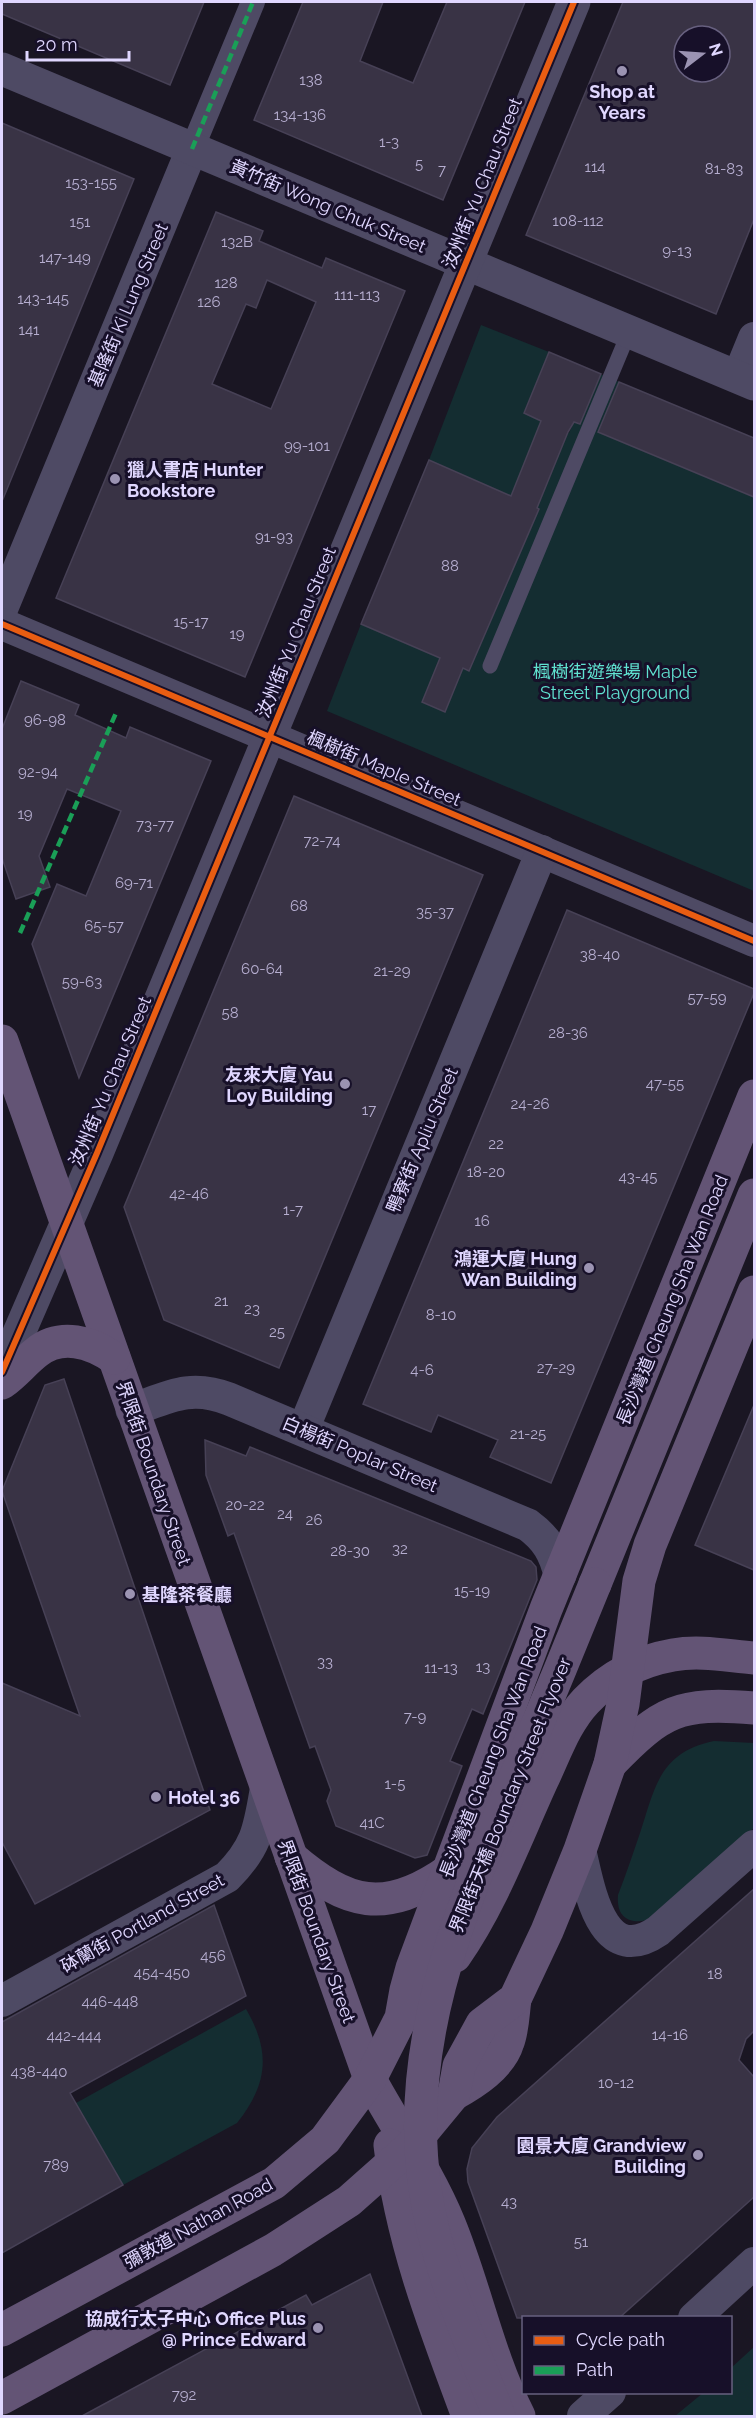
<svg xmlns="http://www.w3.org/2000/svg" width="756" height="2418" font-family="Raleway,'Noto Sans TC',sans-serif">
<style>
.green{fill:#142d31}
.building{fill:#393345;stroke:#474156;stroke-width:1.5;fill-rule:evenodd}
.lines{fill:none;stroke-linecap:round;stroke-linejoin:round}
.service{stroke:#4e4a64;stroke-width:15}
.pedestrian{stroke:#4e4a64;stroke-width:24}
.minor{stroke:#4e4a64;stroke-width:32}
.tertiary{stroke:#4e4a64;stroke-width:33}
.primary{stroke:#635475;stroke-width:33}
.primary-bridge{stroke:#635475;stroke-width:33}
.quiet{stroke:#1a9f57;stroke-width:4.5;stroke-dasharray:9 4.5;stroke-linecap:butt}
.cycleway-casing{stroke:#171029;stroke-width:10}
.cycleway{stroke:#e95d12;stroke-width:6}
.poi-dot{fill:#9b93b2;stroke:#171029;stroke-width:2}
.labels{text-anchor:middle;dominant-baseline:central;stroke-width:6;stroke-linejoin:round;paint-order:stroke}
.number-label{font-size:15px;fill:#b6aed0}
.poi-label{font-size:18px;font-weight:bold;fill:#e0d7ff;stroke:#171029;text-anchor:end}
.street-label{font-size:18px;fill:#e0d7ff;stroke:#171029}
.park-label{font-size:18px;fill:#60e2d0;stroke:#171029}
</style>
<rect width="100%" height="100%" fill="#1a1623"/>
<g class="green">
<polygon points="481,325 549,352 524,413 569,433 595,372 754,438 754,891 327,711 361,624 469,670 539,509 429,460"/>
<path d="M714 1741 754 1743V1828L652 1919C631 1925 616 1919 618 1895 626 1874 633 1854 640 1833 655 1787 660 1752 714 1741Z"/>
<path d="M246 2009C271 2052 268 2084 237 2123L123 2185 76 2103Z"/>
<polygon points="754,2347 754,2416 675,2416 703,2393 730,2392 731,2368"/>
</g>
<g class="building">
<polygon points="2,2 204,2 170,85 2,14"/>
<polygon points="303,2 383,2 360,61 413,83 447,2 525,2 443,200 254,120"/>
<path d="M623 2H754V219L716 314 526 235ZM684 36H720V72H684Z"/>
<polygon points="2,123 134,179 3,499 2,498"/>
<path d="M216 212 263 231 259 241 322 268 326 258 405 291 245 677 56 598ZM267 280 316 302 271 409 212 384 246 304 256 308Z"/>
<polygon points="549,352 601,374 580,424 574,422 568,432 537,508 539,509 469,671 463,668 445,712 422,702 440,658 361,624 429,460 511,496 541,421 524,413"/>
<polygon points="619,382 754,438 754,497 598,432"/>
<polygon points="21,681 79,705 75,715 126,738 130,727 211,761 79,1078 32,944 57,884 86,896 121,811 67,789 39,856 50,887 16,899 2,858 2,729"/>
<polygon points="294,796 483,875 279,1368 164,1320 124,1207"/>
<polygon points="567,910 754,989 754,993 551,1483 490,1457 498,1440 438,1415 431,1432 363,1404"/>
<polygon points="64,1379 210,1810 35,1904 2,1842 2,1683 80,1716 2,1491 45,1385"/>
<polygon points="754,1405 754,1570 695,1545"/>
<polygon points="205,1440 246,1456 250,1447 531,1561 536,1567 537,1580 483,1714 472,1709 450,1761 462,1766 427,1855 415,1858 336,1826 327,1801 331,1790 315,1746 310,1748 234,1533 228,1536 206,1475"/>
<polygon points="754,1889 754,2031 746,2039 739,2060 754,2077 754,2197 619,2318 517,2318 468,2182 467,2169 472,2148 497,2117"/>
<polygon points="214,1905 246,1996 70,2093 123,2185 2,2253 2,2022"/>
<polygon points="370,2274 422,2416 82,2416 306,2295 312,2305"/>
</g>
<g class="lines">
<polyline class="service" points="490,666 629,332"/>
<polyline class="pedestrian" points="192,149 253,2"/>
<g class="minor">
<polyline points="738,377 754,338"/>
<polyline points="2,609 192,149"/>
<polyline points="2,624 754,941"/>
<polyline points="303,1430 542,851"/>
<path d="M580 1850C589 1886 601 1970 658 1931L754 1846"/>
<path d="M2 2001 227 1877C257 1847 259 1829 266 1788"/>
<polyline points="694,2318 754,2263"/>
<polyline points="583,2416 610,2392"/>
</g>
<g class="tertiary">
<polyline points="2,69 754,384"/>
<polyline points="2,1372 97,1153 574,2"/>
<path d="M132 1410C169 1397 190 1384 229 1399L528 1525C547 1539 555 1553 560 1575"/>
</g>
<g class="primary">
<path d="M2 1041 370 2079C396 2127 428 2172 449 2223 475 2286 488 2355 519 2416"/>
<path d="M2 1383C15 1374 24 1362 37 1352 61 1333 91 1342 114 1358"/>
<polyline points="595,1584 754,1195"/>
<path d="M610 1764C662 1710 679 1702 754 1708"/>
<path d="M291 1857C347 1905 385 1915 448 1871"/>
<path d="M455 1956C492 1903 515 1840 542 1781 555 1754 565 1723 586 1701 609 1677 639 1661 673 1655 700 1650 728 1656 754 1658"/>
<path d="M454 2094C474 2083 501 2066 508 2042 513 2029 513 2013 515 1999"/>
<path d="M390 2145C401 2240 435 2328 468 2416"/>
<polyline points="2,2330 274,2183 325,2140 370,2079 401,2018 406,1990 412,1968 546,1609 754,1096"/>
<polyline points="2,2398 273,2250 349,2201 411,2146 454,2094 459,2066 482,2024 515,1999 547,1931 580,1850 610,1764 623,1704 639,1581 650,1545 754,1292"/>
</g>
<path class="primary-bridge" d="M499 2416C471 2342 436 2267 425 2188 404 2047 458 1917 510 1790 539 1721 567 1653 595 1584"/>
<g class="quiet">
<polyline points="192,149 253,2"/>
<polyline points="20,933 116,713"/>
</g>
<defs>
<g id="cycleway">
<polyline points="2,624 754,941"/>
<polyline points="2,1372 97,1153 574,2"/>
</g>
</defs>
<use href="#cycleway" class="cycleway-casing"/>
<use href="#cycleway" class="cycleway"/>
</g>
<g class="poi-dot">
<circle cx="622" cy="71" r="6"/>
<circle cx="115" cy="479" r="6"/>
<circle cx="345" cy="1084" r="6"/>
<circle cx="589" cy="1268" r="6"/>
<circle cx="130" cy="1594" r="6"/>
<circle cx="156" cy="1797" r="6"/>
<circle cx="698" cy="2155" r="6"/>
<circle cx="318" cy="2328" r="6"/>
</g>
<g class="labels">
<g class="number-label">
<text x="311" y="80">138</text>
<text x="300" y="115">134-136</text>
<text x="389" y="142">1-3</text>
<text x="419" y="164">5</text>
<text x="595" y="167">114</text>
<text x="724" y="169">81-83</text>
<text x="442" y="170">7</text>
<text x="91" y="183">153-155</text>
<text x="578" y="221">108-112</text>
<text x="80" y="222">151</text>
<text x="237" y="242">132B</text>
<text x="677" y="251">9-13</text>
<text x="65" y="258">147-149</text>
<text x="226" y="283">128</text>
<text x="357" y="295">111-113</text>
<text x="43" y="299">143-145</text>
<text x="209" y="302">126</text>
<text x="29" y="330">141</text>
<text x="307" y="446">99-101</text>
<text x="274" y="537">91-93</text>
<text x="450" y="566">88</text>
<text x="191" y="622">15-17</text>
<text x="237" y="634">19</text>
<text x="45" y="720">96-98</text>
<text x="38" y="772">92-94</text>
<text x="25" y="814">19</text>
<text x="155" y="825">73-77</text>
<text x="322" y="841">72-74</text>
<text x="134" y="883">69-71</text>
<text x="299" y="906">68</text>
<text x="435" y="912">35-37</text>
<text x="104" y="926">65-57</text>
<text x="600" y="955">38-40</text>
<text x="262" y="969">60-64</text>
<text x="392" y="971">21-29</text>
<text x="82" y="982">59-63</text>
<text x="707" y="998">57-59</text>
<text x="230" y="1013">58</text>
<text x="568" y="1033">28-36</text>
<text x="665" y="1084">47-55</text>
<text x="530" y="1104">24-26</text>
<text x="369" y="1110">17</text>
<text x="496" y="1144">22</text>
<text x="486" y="1172">18-20</text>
<text x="638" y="1177">43-45</text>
<text x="189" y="1194">42-46</text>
<text x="293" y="1210">1-7</text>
<text x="482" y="1221">16</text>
<text x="221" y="1301">21</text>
<text x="252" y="1309">23</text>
<text x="441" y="1315">8-10</text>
<text x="277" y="1332">25</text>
<text x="556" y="1368">27-29</text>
<text x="422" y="1370">4-6</text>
<text x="528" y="1434">21-25</text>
<text x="245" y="1505">20-22</text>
<text x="285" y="1514">24</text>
<text x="314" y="1520">26</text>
<text x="400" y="1549">32</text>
<text x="350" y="1551">28-30</text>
<text x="472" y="1591">15-19</text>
<text x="325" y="1662">33</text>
<text x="483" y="1667">13</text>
<text x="441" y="1668">11-13</text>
<text x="415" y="1717">7-9</text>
<text x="395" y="1784">1-5</text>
<text x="372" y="1823">41C</text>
<text x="213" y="1956">456</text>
<text x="162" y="1973">454-450</text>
<text x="715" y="1974">18</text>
<text x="110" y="2002">446-448</text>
<text x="670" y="2035">14-16</text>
<text x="74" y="2036">442-444</text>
<text x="39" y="2072">438-440</text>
<text x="616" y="2083">10-12</text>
<text x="56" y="2165">789</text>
<text x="509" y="2202">43</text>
<text x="581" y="2242">51</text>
<text x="184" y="2395">792</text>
</g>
<g class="poi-label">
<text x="622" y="91" text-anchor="middle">Shop at<tspan x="622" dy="21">Years</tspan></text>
<text x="127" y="469" text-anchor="start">獵人書店 Hunter<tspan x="127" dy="21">Bookstore</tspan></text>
<text x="333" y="1074">友來大廈 Yau<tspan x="333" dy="21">Loy Building</tspan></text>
<text x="577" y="1258">鴻運大廈 Hung<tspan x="577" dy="21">Wan Building</tspan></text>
<text x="142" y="1594" text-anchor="start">基隆茶餐廳</text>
<text x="168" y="1797" text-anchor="start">Hotel 36</text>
<text x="686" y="2145">園景大廈 Grandview<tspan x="686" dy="21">Building</tspan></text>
<text x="306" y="2318">協成行太子中心 Office Plus<tspan x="306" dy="21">@ Prince Edward</tspan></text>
</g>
<g class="street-label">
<text transform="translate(482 183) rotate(-68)">汝州街 Yu Chau Street</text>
<text transform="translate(328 206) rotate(23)">黃竹街 Wong Chuk Street</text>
<text transform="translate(128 305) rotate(-67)">基隆街 Ki Lung Street</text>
<text transform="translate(296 632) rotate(-68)">汝州街 Yu Chau Street</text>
<text transform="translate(384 768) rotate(23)">楓樹街 Maple Street</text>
<text transform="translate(110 1081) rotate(-67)">汝州街 Yu Chau Street</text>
<text transform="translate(422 1140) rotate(-67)">鴨寮街 Apliu Street</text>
<text transform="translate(672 1300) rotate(-68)">長沙灣道 Cheung Sha Wan Road</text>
<text transform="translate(360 1454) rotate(23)">白楊街 Poplar Street</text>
<text transform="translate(154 1473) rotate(71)">界限街 Boundary Street</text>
<text transform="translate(493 1752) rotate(-69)">長沙灣道 Cheung Sha Wan Road</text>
<text transform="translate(510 1795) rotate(-68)">界限街天橋 Boundary Street Flyover</text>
<text transform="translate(142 1923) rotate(-29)">砵蘭街 Portland Street</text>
<text transform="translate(317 1931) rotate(70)">界限街 Boundary Street</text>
<text transform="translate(198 2223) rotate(-29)">彌敦道 Nathan Road</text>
</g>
<g class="park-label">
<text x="615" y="671">楓樹街遊樂場 Maple<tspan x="615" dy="21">Street Playground</tspan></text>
</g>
</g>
<rect width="756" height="2418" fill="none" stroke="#e0d7ff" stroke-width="6"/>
<rect x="522" y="2316" width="210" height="78" fill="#171029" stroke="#67607f" stroke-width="1.5"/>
<rect x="534" y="2336" width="30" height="9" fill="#e95d12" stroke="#67607f" stroke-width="1.5"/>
<text x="576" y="2346" font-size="18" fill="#e0d7ff">Cycle path</text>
<rect x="534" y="2366" width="30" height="9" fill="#1a9f57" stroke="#67607f" stroke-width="1.5"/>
<text x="576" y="2376" font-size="18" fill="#e0d7ff">Path</text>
<g transform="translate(702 54) rotate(73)"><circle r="28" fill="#171029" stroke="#67607f" stroke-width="1.5"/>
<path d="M0-4.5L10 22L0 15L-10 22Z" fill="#9b93b2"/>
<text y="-9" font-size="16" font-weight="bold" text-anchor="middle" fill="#e0d7ff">N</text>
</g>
<path d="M27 51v9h102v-9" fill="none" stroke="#e0d7ff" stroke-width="3"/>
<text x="36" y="51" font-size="18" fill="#e0d7ff" stroke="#171029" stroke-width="4.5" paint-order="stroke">20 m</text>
</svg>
